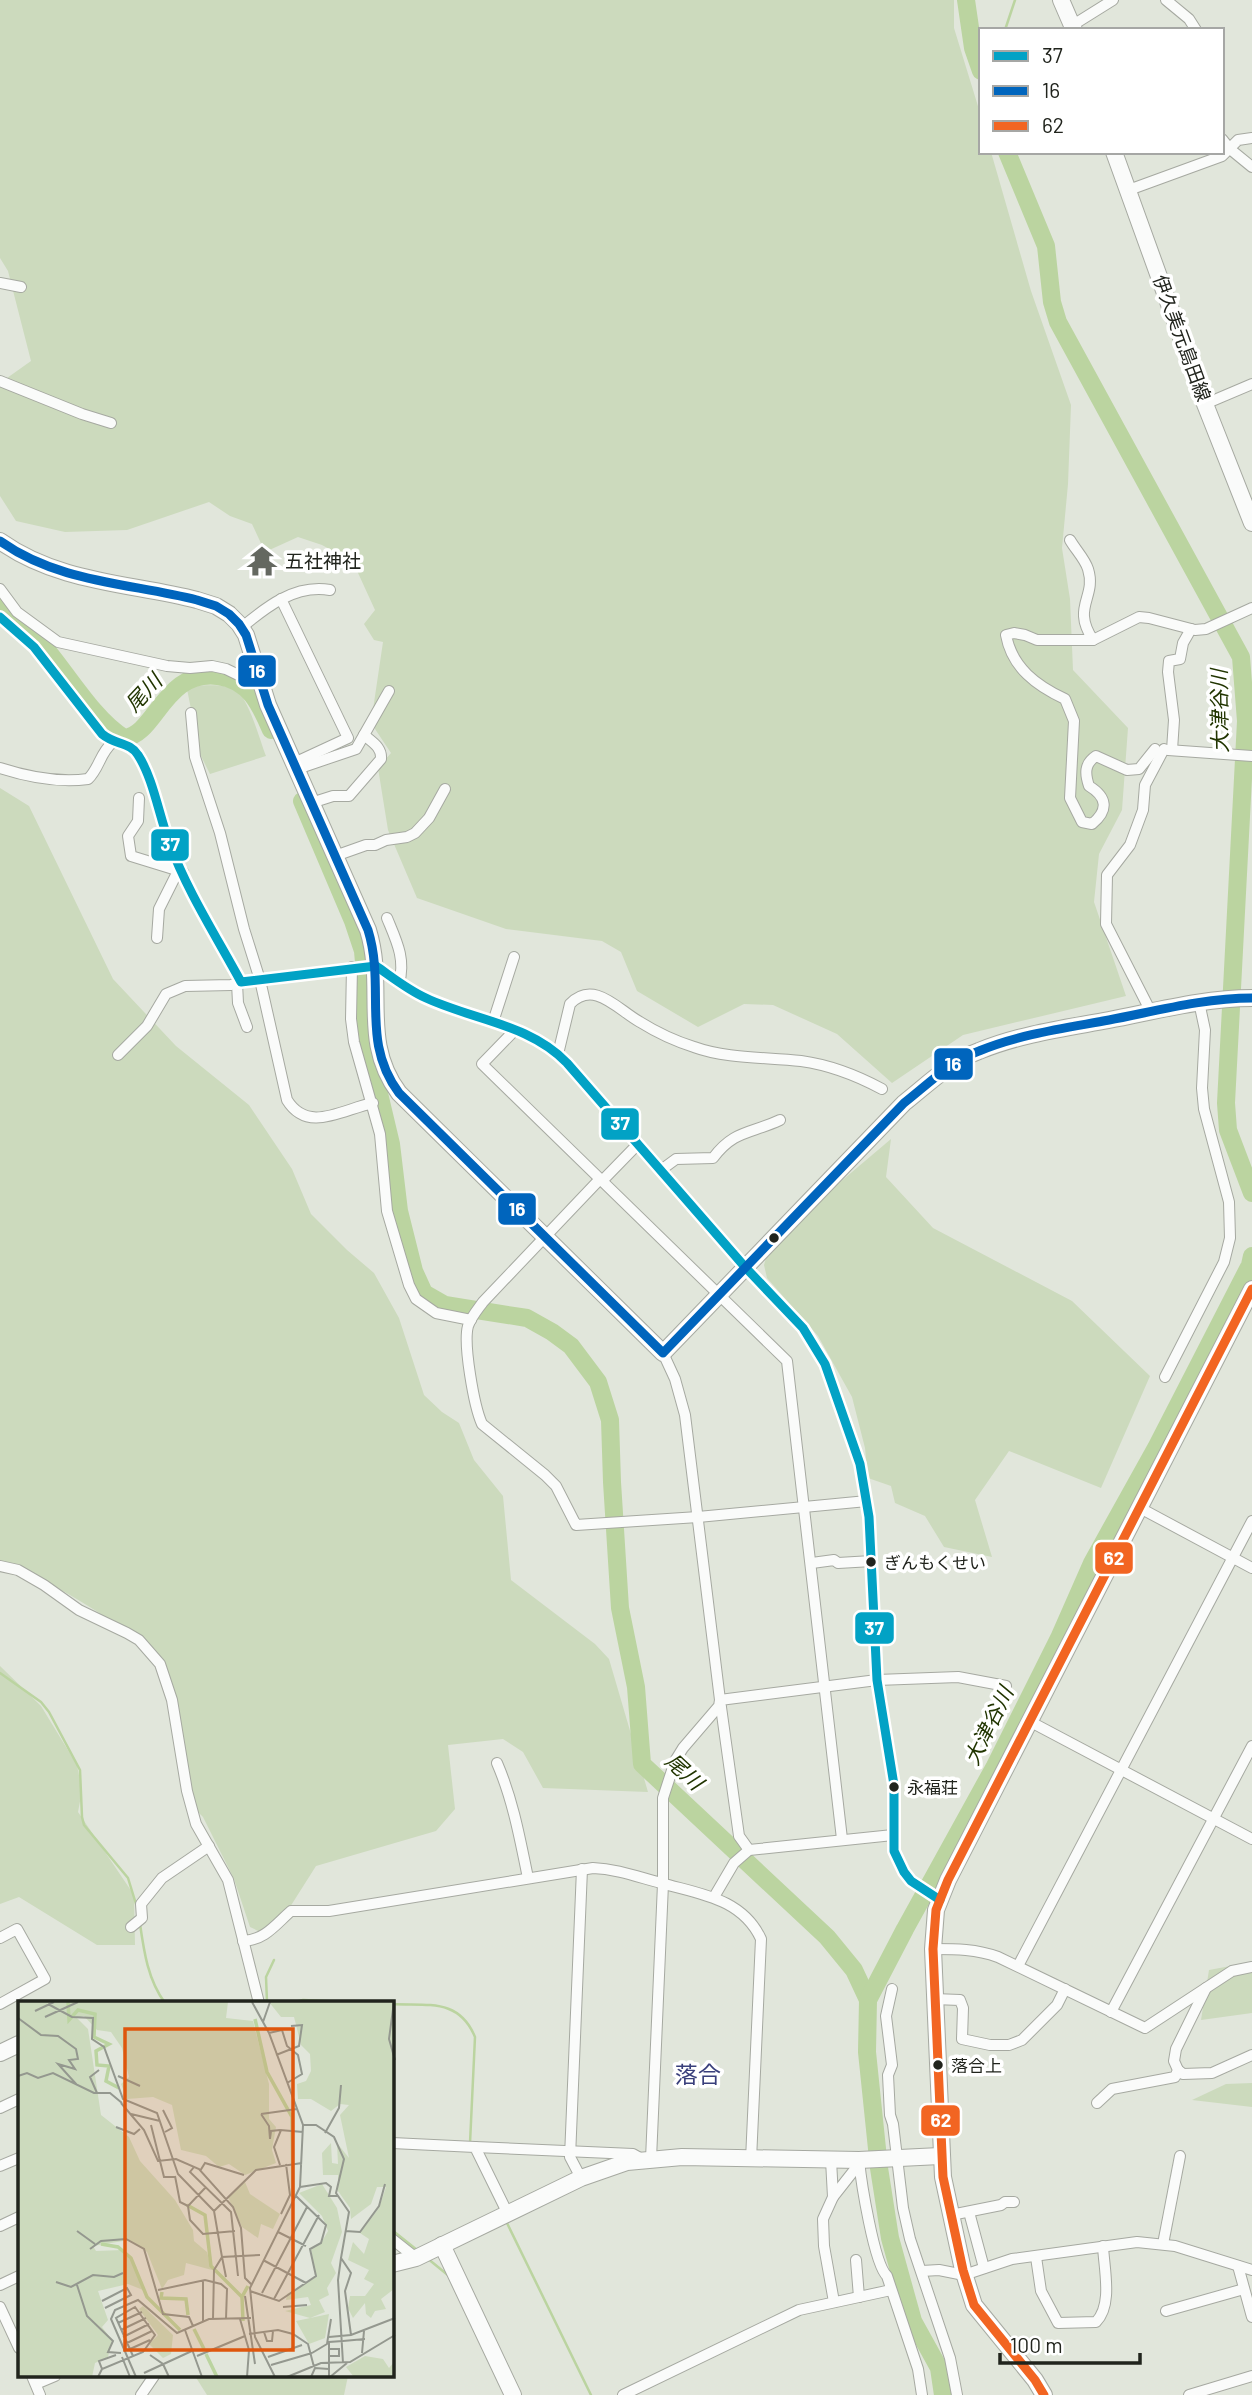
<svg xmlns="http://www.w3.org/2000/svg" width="1252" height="2395" viewBox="0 0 1252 2395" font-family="Barlow,'Noto Sans JP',sans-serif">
	<rect width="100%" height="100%" fill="#e1e6db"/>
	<g fill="#ccdabd">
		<polygon points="0,0 954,0 954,28 981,116 981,152 991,152 1031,291 1071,405 1068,484 1062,548 1070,599 1073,670 1128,728 1122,810 1099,854 1094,902 1126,996 963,1035 892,1083 837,1034 773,1005 744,1004 698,1027 637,991 621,952 602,941 506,929 417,898 388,830 378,768 391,753 371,723 383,642 374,640 364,624 375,610 353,562 322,545 298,537 265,552 252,524 230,516 209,502 127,530 65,532 16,521 0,496 0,383 31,361 8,271 0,258"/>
		<path d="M191 686C204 686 224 683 236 690 249 699 260 741 266 756L210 774 200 754 187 689Z"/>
		<path d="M0 788 29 806 113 979 176 1046 249 1105 292 1169 311 1214 347 1250 374 1273 399 1318 424 1395 442 1412 459 1423 474 1460 503 1496 511 1580 595 1644 609 1659 648 1792 543 1788 523 1752 503 1739 448 1745 455 1809 436 1831 316 1866 271 1937 250 1927 234 1879 203 1817 182 1796V1759L164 1660C114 1622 61 1582 0 1565Z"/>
		<polygon points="891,1139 886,1177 933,1228 1072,1301 1150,1376 1101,1488 1009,1451 975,1500 992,1557 944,1547 925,1516 895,1503 891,1486 868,1478 865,1448 852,1397 818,1336 767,1278 764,1265 768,1251 839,1183"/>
		<polygon points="0,1666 41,1706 77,1765 82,1791 78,1812 134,1895 135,1945 97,1945 19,1897 0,1904"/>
		<polygon points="1252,1962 1252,2013 1201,2020 1209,1970"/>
		<polygon points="1252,2083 1252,2107 1192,2100 1226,2084"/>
		<polygon points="195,2376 348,2376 344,2395 207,2395"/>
	</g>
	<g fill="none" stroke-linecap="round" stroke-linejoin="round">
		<g stroke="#bbd4a0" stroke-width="2.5">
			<polyline points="1005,30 1015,0"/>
			<polyline points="0,1673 41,1702 49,1712 80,1770 82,1817 84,1825 128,1878 136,1904"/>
			<path d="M140 1924C144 1952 148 1980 165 2003"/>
			<polyline points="271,2003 267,2002 266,1977 274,1960"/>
			<polyline points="290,2003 303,2000 372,2003"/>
			<path d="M392 2004C428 2006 459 1998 475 2037L470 2143"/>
			<polyline points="506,2221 591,2395"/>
			<polyline points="392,2230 417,2250"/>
			<polyline points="427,2258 449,2276"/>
		</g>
		<g stroke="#bbd4a0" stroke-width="18">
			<polyline points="966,0 973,48 981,71"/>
			<polyline points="1007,152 1046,246 1052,302 1058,322 1241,657 1246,721 1226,1103 1228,1130 1252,1193"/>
			<path d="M0 605C10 616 22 624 33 634 62 664 90 717 124 738 156 735 164 669 218 676 249 680 260 704 271 730"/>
			<polyline points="302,801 353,921 363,951 365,974 363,1026 391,1144 399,1211 414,1271 424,1293 445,1305 527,1318 552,1332 571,1346 598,1382 610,1420 612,1482 620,1608 636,1687 642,1764 827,1937 854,1970 868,2000"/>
			<polyline points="943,2395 939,2368 913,2321 890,2238 879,2168 867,2052 868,2000 905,1929 995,1766 1059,1638 1092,1563 1157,1446 1250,1265 1252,1256"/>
		</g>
		<g stroke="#a6a9a1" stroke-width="12">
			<g id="street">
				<polyline points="1166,0 1189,19 1196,30"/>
				<polyline points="1073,25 1113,0"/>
				<polyline points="1222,139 1230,149 1252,167"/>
				<polyline points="1126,191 1222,156 1238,140 1252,138"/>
				<polyline points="0,283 21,287"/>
				<polyline points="0,381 82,414 111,423"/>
				<polyline points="1205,404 1252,384"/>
				<path d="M1070 540C1075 549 1085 559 1088 569 1097 598 1071 606 1093 640"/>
				<polyline points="0,589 17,612 58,642 167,666 190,668 212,666 226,669 261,686"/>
				<polyline points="281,599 348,738 294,763"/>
				<path d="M0 617 34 647 102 734C115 745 130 742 138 755 153 778 159 815 169 842 187 891 216 936 241 982L376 966C392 977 408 990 426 998 473 1020 530 1024 567 1063L745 1267 803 1328 825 1364 860 1464 869 1517 877 1680 894 1785V1851L904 1872 911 1881 940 1900"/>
				<path d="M241 628C266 607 295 584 330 590"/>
				<path d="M191 713 195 757 220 833 244 929 260 980 287 1100C308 1134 343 1109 373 1103"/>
				<path d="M1155 749 1139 769 1127 770 1096 756C1084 764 1085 774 1089 786 1107 797 1109 810 1092 824L1082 822 1070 798 1074 721 1065 699C1037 686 1012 668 1006 635L1014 633 1025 635 1037 640H1093L1139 617 1149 618 1195 630 1206 629 1252 608"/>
				<polyline points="1168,750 1252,756"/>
				<polyline points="1172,750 1174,720 1168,672 1169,661 1180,659 1183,643 1191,629"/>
				<path d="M0 768C28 777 59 783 88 779 99 769 100 753 112 743"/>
				<polyline points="297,769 356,749 389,691"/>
				<polyline points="139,798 138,821 128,836 131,856 183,872"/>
				<path d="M311 803 333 796H349L381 759C382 747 372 742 364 735"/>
				<polyline points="335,856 366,845 375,845 386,840 407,837 415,833 429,818 445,789"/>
				<path d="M387 918C396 940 406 959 399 983"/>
				<polyline points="157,938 159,909 178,871"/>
				<polyline points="352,967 351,1019 354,1042 380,1134 387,1211 409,1285 416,1299 436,1313 471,1320"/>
				<polyline points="237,983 238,1003 247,1027"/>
				<polyline points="1151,1012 1106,924 1107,875 1130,845 1143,810 1145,785 1164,749"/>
				<polyline points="493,1022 514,957"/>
				<polyline points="515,1030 482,1064 787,1361 842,1839"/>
				<path d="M558 1054 570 1004C594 979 618 1010 640 1022 656 1032 675 1041 694 1047 727 1059 766 1057 801 1061 830 1065 856 1075 882 1089"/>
				<polyline points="118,1055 147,1026 166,994 185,986 231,985 241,982"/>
				<path d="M661 1170 676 1159 713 1158C734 1130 750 1134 780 1120"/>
				<path d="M600 1179 483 1302C478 1309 471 1317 468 1326 463 1344 474 1406 482 1424L545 1475 556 1486 576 1525 698 1517 867 1501"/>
				<polyline points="602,1181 638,1144"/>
				<polyline points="1165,1377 1224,1262 1230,1238 1229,1202 1204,1109 1202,1088 1205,1030 1199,1002"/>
				<polyline points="1140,1508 1252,1568"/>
				<polyline points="812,1563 834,1560 838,1563 872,1561"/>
				<polyline points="0,1566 18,1570 44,1585 79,1610 127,1633 139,1640 160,1664 172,1700 187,1791 196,1824 228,1880 259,2003"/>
				<polyline points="1029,1721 1252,1839"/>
				<path d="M497 1763C513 1800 520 1839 528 1878"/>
				<polyline points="749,1850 739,1836 720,1700 877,1680 958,1677 1006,1686"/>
				<polyline points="714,1897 734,1863 749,1850 893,1835"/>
				<polyline points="131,1927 142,1918 141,1904 162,1878 209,1846"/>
				<polyline points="0,1938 17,1929 45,1979 0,2004"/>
				<path d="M243 1941C265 1940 275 1925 291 1911H329L593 1868C617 1869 638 1877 661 1883 699 1894 742 1898 761 1939L751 2160"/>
				<path d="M933 1949C956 1949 976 1949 998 1957L1145 2028 1232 1971 1252 1967"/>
				<polyline points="1018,1966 1252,1521"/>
				<polyline points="892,1989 886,2016 892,2065 888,2075 890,2115 893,2124 903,2208 910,2239 950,2358 957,2395"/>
				<polyline points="934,1999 960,2000 963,2008 962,2039 990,2045 1009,2045 1022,2040 1057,2005 1065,1989"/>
				<polyline points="1111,2012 1252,1746"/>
				<polyline points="1178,2070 1183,2074 1212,2073 1252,2055"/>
				<polyline points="1097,2103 1112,2089 1175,2077 1178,2070 1174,2061 1176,2049 1206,1988"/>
				<polyline points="0,2108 19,2099"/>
				<polyline points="392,2143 475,2147 508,2214"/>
				<polyline points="475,2147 633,2154 642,2159"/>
				<polyline points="651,2159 663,1884 663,1798 675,1761 683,1748 719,1706 720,1700 685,1415 675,1379 663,1353"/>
				<polyline points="831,2160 833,2197 823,2219 824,2246 834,2302"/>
				<path d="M859 2160C861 2181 874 2264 887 2276L918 2369 922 2395"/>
				<polyline points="0,2166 19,2158"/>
				<polyline points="581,2178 570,2157 582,1869"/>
				<polyline points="833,2197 859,2164"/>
				<polyline points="969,2212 984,2268"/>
				<polyline points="951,2215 1001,2205 1005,2202 1014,2202"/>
				<polyline points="0,2226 19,2217"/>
				<polyline points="392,2239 416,2258"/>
				<polyline points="1163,2244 1180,2156"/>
				<path d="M1036 2257 1041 2291 1058 2323 1096 2322C1113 2305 1104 2269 1103 2246"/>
				<polyline points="856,2260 859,2297"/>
				<polyline points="1238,2266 1252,2317"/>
				<polyline points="922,2271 939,2270 964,2275 1012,2259 1137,2242 1175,2246 1252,2270"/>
				<polyline points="0,2285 19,2276"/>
				<polyline points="0,2307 19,2348"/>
				<polyline points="1166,2311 1244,2289"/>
				<polyline points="32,2376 40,2395"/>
				<polyline points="36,2384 55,2376"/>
				<polyline points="141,2395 154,2376"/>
				<polyline points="623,2395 799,2310 891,2290"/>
				<polyline points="1189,2395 1252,2376"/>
			</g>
		</g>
		<g stroke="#a6a9a1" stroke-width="18">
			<g id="secondary">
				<polyline points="1061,0 1074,30"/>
				<polyline points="1114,152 1205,404 1252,523"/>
				<path d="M0 541C59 583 130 583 197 600L216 606 229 614 239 624 246 635 268 705 368 930C386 988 360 1041 399 1093L663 1353 904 1103C927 1085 951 1061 979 1051 1020 1034 1066 1028 1109 1020 1156 1011 1204 998 1252 998"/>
				<polyline points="0,2053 19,2044"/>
				<polyline points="442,2245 513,2395"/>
				<polyline points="392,2264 416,2258 581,2178 627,2162 682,2157 859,2160 940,2156"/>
				<polyline points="1044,2395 1035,2380 974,2305 963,2270 943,2177 933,1949 936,1910 948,1880 1252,1289"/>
			</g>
		</g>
		<use href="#street" stroke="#fafbfa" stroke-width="10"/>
		<use href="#secondary" stroke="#fafbfa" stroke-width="16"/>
		<g stroke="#fff" stroke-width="14">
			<path id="bus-1" d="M0 617 34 647 102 734C115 745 130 742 138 755 153 778 159 815 169 842 187 891 216 936 241 982L376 966C392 977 408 990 426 998 473 1020 530 1024 567 1063L745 1267 803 1328 825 1364 860 1464 869 1517 877 1680 894 1785V1851L904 1872 911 1881 940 1900"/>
		</g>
		<g stroke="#fff" stroke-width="14">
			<path id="bus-2" d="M0 541C59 583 130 583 197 600L216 606 229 614 239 624 246 635 268 705 368 930C386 988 360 1041 399 1093L663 1353 904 1103C927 1085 951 1061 979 1051 1020 1034 1066 1028 1109 1020 1156 1011 1204 998 1252 998"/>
		</g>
		<g stroke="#fff" stroke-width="14">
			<polyline id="bus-3" points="1044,2395 1035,2380 974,2305 963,2270 943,2177 933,1949 936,1910 948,1880 1252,1289"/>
		</g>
		<use href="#bus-1" stroke="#02a2c5" stroke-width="9"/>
		<use href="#bus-2" stroke="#0065bd" stroke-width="9"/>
		<use href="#bus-3" stroke="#f26522" stroke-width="9"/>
	</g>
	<defs>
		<g id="temple-bare" transform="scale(2.415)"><path d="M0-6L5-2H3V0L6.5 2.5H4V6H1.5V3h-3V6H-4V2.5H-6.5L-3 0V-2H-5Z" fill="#646860" stroke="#fff" stroke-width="2.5" paint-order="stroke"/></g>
	</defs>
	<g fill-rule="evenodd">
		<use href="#temple-bare" x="262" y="561"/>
	</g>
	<g fill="#21241d" stroke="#fff" stroke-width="2.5">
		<circle cx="774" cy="1238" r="6"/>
		<circle cx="871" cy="1562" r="6"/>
		<circle cx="894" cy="1787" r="6"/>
		<circle cx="938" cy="2065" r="6"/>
	</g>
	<g text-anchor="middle" stroke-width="7" stroke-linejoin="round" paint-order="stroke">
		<g font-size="17" fill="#21241d" stroke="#fff" text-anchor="start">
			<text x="884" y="1569">ぎんもくせい</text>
			<text x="907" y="1794">永福荘</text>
			<text x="951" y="2072">落合上</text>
		</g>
		<g font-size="19" fill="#21241d" stroke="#fff">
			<text transform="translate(1182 338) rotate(70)" y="7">伊久美元島田線</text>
		</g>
		<g font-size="19" fill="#21241d" stroke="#fff" text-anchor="start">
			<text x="285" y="568">五社神社</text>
		</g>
		<g font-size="21" font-style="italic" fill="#213501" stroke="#fff">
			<text transform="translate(144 693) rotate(-47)" y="7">尾川</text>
			<text transform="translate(1220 711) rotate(-91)" y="7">大津谷川</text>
			<text transform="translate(989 1726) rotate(-64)" y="7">大津谷川</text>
			<text transform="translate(684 1772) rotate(43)" y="7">尾川</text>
		</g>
		<g font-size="23" fill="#393f7b" stroke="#fff">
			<text x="698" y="2083">落合</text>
		</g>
	</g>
	<g transform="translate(18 2001)">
		<rect width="376" height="376" fill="#e1e6db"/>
		<path d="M0 1H225H210L208 17 235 20 251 83V118L258 126 254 149 258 162 227 174 211 163 201 166 188 155 163 149 154 104 135 96 109 98 103 83 111 76 104 47 93 31 79 29 66 15 59 17 70 28 83 114 111 136 122 160 157 199 175 229 176 240 189 251 194 269 168 262 166 274 150 279 144 288 129 251 111 239 75 245 78 250 104 249 118 265 125 289 110 283 80 290 90 319 84 326 94 339 90 356 77 362 74 376H0ZM251 1H376V288L363 298 368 308 357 310 353 317 348 313 347 302 335 317 330 307 332 295H347L356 283 346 278 351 269 330 259 335 241 346 253 351 238 342 232 361 207 368 186H359L353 203 333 218 332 207 320 190V174H305L304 152 313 142 314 162 320 163 319 142 331 157 322 114 331 104 322 103 313 110 293 98H280L279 83 288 80 293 70 292 53 283 44 276 16H263ZM227 181 232 193 262 213 255 228 243 223 240 237 224 226 210 196ZM304 183 319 207 324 231 313 262 318 272 309 287 311 294 301 299 307 311 292 317 267 310 293 304 290 296 268 299 269 293 298 276 293 248 303 242 310 230 304 215 281 192ZM125 305 155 334 153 353 145 357 131 343 140 334 121 308ZM311 313 307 337 291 343 278 320ZM347 355 365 358 371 367 376 361V376H336L328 366Z" fill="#ccdabd"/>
		<path fill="none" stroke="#bbd4a0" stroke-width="3.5" d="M50 1 51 19 60 9 77 13 76 36 91 43 78 50 79 64 91 65 88 80 101 87M237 18 249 71 274 116 275 196M169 204 187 214 193 265 224 296M83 243 100 246 113 257 129 296 162 329M144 291 143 297 168 298 170 314M225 320 224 296 230 285M176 328 186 348M188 353 199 376"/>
		<path fill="none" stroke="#94988f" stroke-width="2" d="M234 1 251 32 285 124 282 186 232 287 237 336 257 376M376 1 371 38 377 59M30 3 54 16 75 17 74 38 86 46 105 98 139 112 160 173 196 210 238 169 284 162M17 10 36 1M27 16 60 1M0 17 23 34 40 35 58 48 60 58 51 59 57 68 40 63 59 84M245 21 252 1M251 32 264 29 269 45 280 54 284 73 269 82M258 54 281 45 284 24 273 25M0 75 9 72 20 77 35 72 76 92H92L104 102M100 75 122 85M79 92 72 76 81 69M103 102 126 129 140 160 158 158 181 168 215 206 223 227 227 277 233 283M145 109 154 127 147 131M113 113 142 120M243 113 251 125 252 138 253 130 262 129M243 113 279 108M133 124 146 176H157M285 124H298L316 136 326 158 318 192 331 211 323 257 333 272 327 290 333 334M98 126 116 133 122 128M262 129 285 131M307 132 321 107 323 84M262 164 256 146 263 129M176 166 172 171 213 211 220 275M182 170 187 162 226 174M157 175 162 201 170 205M188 186 170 205 172 219 185 233 217 230M282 186 308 182 313 186 311 195H320M263 213 272 194 268 163M59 230 77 243M327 230 342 231 361 205 367 183M260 231 288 245M72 248 83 240 108 238 126 248 145 313 171 316 175 325M323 257 320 279 325 362M245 259 288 282M208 276 204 256 242 254M38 281 53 286 75 274 96 276 105 272M59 284 69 315 95 340 90 351 103 352M140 289 187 279 203 283 209 288 208 318M232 290 261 300 298 275 292 248 303 242 308 224 278 195M244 292 289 206M227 295 237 363M256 298 301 214M84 300 109 287 113 294 87 307M265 306 289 304M195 318 196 269 204 256 196 210M222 318 231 349 229 376M185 320V279M100 322 124 311M103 329 128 317M167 329 184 376M246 331 249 340H254L255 330M231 333 260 329 275 333 290 343 296 366M105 336 131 323M311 336 333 334 377 317M325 340 347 338M109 342 134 330M112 348 132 339M312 348H321V355H312M294 352 309 343 313 318M344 352 346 330M132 354 145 363 151 376M179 355 227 335M104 356 112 376M250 356 284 344M253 364 294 352M84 368 81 360 98 354M126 372 176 349M311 375V341L325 340M80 376 84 368 125 351 137 334 117 306 98 317 115 355M118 376 93 318 97 309 120 299 159 332 191 318 233 317M269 376 303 362 332 361 377 334M293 376 297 367 311 368M312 376 329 362"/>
		<path fill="#de560d" fill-opacity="0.15" stroke="#de560d" stroke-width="3.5" d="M107 28H275V349H107Z"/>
		<rect width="376" height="376" fill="none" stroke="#21241d" stroke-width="3.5"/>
	</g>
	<g stroke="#fff" stroke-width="2.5">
		<rect x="237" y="654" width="40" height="34" rx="7" fill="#0065bd"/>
		<rect x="150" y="828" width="40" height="34" rx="7" fill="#02a2c5"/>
		<rect x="933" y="1047" width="41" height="34" rx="7" fill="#0065bd"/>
		<rect x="600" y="1107" width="40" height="34" rx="7" fill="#02a2c5"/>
		<rect x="497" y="1192" width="40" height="34" rx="7" fill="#0065bd"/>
		<rect x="1094" y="1541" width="40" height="34" rx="7" fill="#f26522"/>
		<rect x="854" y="1611" width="41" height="34" rx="7" fill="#02a2c5"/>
		<rect x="920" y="2104" width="41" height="33" rx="7" fill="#f26522"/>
	</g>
	<g font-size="19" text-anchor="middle" font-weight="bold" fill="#fff">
		<text x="257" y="678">16</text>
		<text x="170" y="851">37</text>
		<text x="953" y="1071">16</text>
		<text x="620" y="1130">37</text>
		<text x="517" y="1216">16</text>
		<text x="1114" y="1565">62</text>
		<text x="874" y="1635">37</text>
		<text x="941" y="2127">62</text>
	</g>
	<rect x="979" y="28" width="245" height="126" fill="#ffffff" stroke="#a6a7a5" stroke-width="2"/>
	<rect x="993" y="51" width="35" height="10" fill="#02a2c5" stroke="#a6a7a5" stroke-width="2"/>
	<text x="1042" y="63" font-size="21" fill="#21241d">37</text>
	<rect x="993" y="86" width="35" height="10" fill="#0065bd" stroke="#a6a7a5" stroke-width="2"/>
	<text x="1042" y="98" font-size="21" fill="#21241d">16</text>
	<rect x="993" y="121" width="35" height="10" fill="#f26522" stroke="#a6a7a5" stroke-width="2"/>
	<text x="1042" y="133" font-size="21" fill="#21241d">62</text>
	<path d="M1000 2353v10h140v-10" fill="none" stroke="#21241d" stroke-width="3.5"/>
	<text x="1010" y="2353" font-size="21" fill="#21241d" stroke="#ffffff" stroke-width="5" paint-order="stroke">100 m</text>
</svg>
